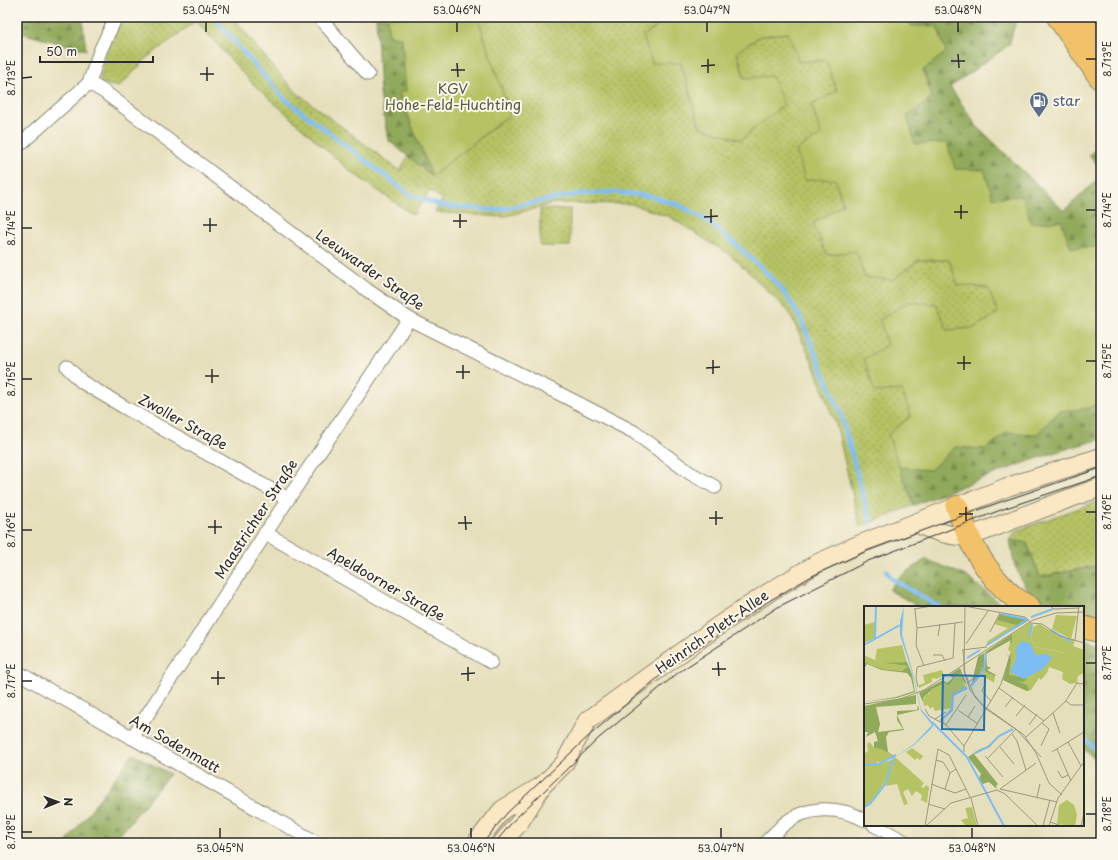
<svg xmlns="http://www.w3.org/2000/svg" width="1118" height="860" viewBox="0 0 1118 860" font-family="'Playpen Sans',sans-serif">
	<defs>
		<pattern id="grass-dots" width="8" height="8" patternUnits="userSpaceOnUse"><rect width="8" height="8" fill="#b6c365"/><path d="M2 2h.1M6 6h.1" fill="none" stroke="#949f53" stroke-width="1.8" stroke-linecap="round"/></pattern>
		<pattern id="forest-firs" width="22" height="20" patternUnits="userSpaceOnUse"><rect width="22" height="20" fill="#90a95a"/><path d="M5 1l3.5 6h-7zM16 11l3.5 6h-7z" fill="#768a4b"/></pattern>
	</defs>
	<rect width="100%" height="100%" fill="#fbf7ec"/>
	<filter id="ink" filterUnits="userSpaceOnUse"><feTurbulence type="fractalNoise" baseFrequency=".025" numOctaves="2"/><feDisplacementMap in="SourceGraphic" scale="8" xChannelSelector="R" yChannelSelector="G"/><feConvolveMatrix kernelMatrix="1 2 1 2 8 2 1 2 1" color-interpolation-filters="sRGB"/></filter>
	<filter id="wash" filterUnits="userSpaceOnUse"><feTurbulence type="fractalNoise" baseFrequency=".012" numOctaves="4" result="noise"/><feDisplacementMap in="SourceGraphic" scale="16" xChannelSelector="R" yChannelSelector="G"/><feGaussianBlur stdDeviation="0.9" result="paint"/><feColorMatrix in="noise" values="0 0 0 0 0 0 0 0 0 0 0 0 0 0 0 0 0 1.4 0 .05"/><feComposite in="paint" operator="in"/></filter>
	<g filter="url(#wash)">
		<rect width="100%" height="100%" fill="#e6dfbb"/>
		<g fill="url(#grass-dots)" stroke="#707748">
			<polygon points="120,17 233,17 272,66 297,93 400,171 408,156 432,176 510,114 477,17 664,17 681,63 700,127 741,140 758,125 737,52 760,36 788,33 826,60 837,91 812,105 843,204 813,224 856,251 893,280 918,260 949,260 958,285 988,287 998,313 974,328 947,330 902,390 911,416 888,434 914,505 860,527 837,428 812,361 789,312 733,257 670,217 631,204 556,203 502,217 435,212 443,199 430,191 413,215 350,171 251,82 196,21 148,57 119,87 100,83 104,61"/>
			<rect x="540" y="209" width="30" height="37"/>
			<polygon points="1101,500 1101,565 1040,577 1027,543 1010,540 1016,531"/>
		</g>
		<g fill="url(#forest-firs)" stroke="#5e6a42">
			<polygon points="17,17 84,17 83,24 86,50 17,32"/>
			<polygon points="376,17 387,17 389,35 402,38 406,91 399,94 432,176 388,140 380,94"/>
			<polygon points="908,17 1017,17 1009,45 950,87 977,126 1064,211 1101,176 1101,255 1098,247 1071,248 1061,221 1031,223 993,199 984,171 955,169 915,144 907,116 932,98"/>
			<polygon points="1101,144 1101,169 1089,155"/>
			<path d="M1101 401V439C1037 456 975 481 914 505L899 467 930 470 955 447 986 449 1007 432 1037 434 1059 411 1089 408Z"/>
			<polygon points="1010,540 1027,543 1040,577 1101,565 1101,617 1083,612 1083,607 1066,607 1035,599 1024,585 1014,564"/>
			<polygon points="926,559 966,576 1005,607 919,607 889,590 898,578"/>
			<polygon points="1083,639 1101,644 1100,763 1083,749"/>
			<polygon points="133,754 170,774 113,843 66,843"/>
		</g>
		<g fill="#b6c365" stroke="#707748">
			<polygon points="387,17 477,17 510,114 432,176 399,93 406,91 402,38 389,35"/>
			<polygon points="664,17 908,17 911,26 937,26 946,52 923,70 932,98 907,116 915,144 947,143 955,169 984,170 993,198 1022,196 1031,223 1061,221 1071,248 1098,247 1101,255 1101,401 1089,408 1059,411 1037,434 1007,432 986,449 955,447 930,470 899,467 888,434 911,416 902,390 875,392 864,359 887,345 880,320 908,302 936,304 947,330 974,328 998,313 988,288 958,285 949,260 918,260 893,280 865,277 856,251 827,255 813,224 843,204 835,179 805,180 796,150 821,135 812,105 837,91 826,60 799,62 788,33 760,36 737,52 744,78 772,76 784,105 758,125 741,140 700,127 681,63 652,63 643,36 665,20"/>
		</g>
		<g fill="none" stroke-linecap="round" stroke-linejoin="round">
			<g stroke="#7ebdf2" stroke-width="4.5">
				<polyline points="213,17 264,76 285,99 409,194 441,206 496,210 578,194 614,192 650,196 679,205 706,220 734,243 761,267 781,288 800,317 841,414 870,522"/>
				<polyline points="886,571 892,579 939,607"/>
				<polyline points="1083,737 1101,755"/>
			</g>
		</g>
	</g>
	<g filter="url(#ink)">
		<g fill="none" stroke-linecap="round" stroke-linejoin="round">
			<g stroke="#888573" stroke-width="15">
				<g id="street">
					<polyline points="319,17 368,74"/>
					<polyline points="89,83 103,91 367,290 409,319 562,395 634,432 690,473 715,487"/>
					<polyline points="17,147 89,83 100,51 116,17"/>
					<polyline points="67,367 82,382 124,407 288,499"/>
					<polyline points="265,533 491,662"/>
					<polyline points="17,672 317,843"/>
					<polyline points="132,738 288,499 409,319"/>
					<polyline points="874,825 907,843"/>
					<path d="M765 843C771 837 777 831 783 825 806 805 839 806 865 820"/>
				</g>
			</g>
			<g stroke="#888573" stroke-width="20">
				<g id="secondary">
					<path d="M915 523C929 529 945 535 959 536 973 538 1009 521 1023 516 1049 506 1075 496 1101 487"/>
					<polyline points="476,843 502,810 540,787"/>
					<polyline points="502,843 519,823 542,786 564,764 587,721 718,626 771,591 818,563 858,545 915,523 1007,487 1101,457"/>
				</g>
			</g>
			<g stroke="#888573" stroke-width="24">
				<g id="highway">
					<polyline points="1058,17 1101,79"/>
					<polyline points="1079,17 1101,49"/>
					<path d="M957 507C963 520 967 536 975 549 987 571 1006 595 1029 607"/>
					<polyline points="1083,627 1101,632"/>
				</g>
			</g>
			<use href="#street" stroke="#fff" stroke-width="13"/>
			<use href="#secondary" stroke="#fae7c3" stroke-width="18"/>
			<use href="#highway" stroke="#f2c26a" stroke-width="22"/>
			<g stroke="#2b2b2b" stroke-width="1">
				<polyline points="483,843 507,813 592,733 673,665 769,601 812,576 866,551 1003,501 1101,468"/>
				<polyline points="495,843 514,820 599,738 679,672 778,607 868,561 1006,508 1101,476"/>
			</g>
		</g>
	</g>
	<path fill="none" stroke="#2b2b2b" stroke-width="1.5" d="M206 22V32M457 22V32M707 22V32M958 22V32M958 54 959 68M708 59V73M1086 59H1096M951 61H965M457 63 458 77M701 66 715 65M207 67V81M451 70H465M200 74H214M22 78 32 77M961 205V219M711 209V223M1086 210H1096M954 212H968M460 214V228M704 217 718 216M210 218V232M453 221H467M203 225H217M22 228H32M964 356V370M713 360V374M1086 361H1096M957 363H971M463 365V379M706 368 720 367M212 369V383M456 372H470M205 376H219M22 379H32M966 507V521M716 511V525M1086 512H1096M959 514H973M465 516 466 530M709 518H723M215 520V534M458 523H472M208 527H222M22 530H32M718 662 719 676M1086 663H1096M468 667V681M712 669H726M218 671V685M461 674 475 673M211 678H225M22 681H32M1086 814H1096M220 828V838M471 828V838M721 828V838M972 828V838M22 832H32"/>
	<defs>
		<g id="fuel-pin" transform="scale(1)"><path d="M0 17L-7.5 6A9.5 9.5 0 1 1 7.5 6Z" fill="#5c6f8a" stroke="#fbf7ec"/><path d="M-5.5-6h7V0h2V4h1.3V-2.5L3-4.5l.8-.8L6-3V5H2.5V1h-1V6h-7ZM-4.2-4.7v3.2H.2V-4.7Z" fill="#fff"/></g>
	</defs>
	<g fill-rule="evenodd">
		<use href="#fuel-pin" x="1039" y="101"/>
	</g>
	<g text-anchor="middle" stroke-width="4" stroke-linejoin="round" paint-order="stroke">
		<g font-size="14" fill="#55593c" stroke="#fbf7ec">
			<text x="453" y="94">KGV<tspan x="453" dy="16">Hohe-Feld-Huchting</tspan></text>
		</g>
		<g font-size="14" fill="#4e5e75" stroke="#fbf7ec" text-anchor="start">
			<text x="1053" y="106">star</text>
		</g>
		<g font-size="14" fill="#2b2b2b" stroke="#fbf7ec">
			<text transform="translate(370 270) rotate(35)" y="5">Leeuwarder Straße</text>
			<text transform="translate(183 422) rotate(29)" y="5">Zwoller Straße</text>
			<text transform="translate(256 519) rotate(-57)" y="5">Maastrichter Straße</text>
			<text transform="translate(386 584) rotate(30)" y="5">Apeldoorner Straße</text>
			<text transform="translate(712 632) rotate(-35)" y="5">Heinrich-Plett-Allee</text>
			<text transform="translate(175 744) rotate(30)" y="5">Am Sodenmatt</text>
		</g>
	</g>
	<g transform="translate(864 606)">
		<rect width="220" height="220" fill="#e6dfbb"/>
		<path d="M133 14 153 18 121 41 124 35 144 22 130 18ZM11 16V32L0 37V19ZM165 17 169 18 167 33 171 41 201 47 204 32 211 34 209 40 220 44V67L214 70 213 76 220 86 213 77 206 78 198 73 199 66 185 61 183 67 177 74 175 72 167 84 163 85 143 76V60L147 46 144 44 148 28 122 48 121 65 131 70 130 77 118 69 116 70 114 68 121 55 120 47ZM38 39 43 57 29 58 44 60 38 65 19 63 0 56V49L17 57 11 54 13 43ZM94 75 104 82 94 85 89 91V103L79 114 82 119 76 116 87 102 71 99 66 103 64 99 60 100 59 94 81 90V83L91 82ZM6 136 10 142 17 143 30 150 14 157 13 154V158H0V137L1 147 4 145 3 138ZM48 142 59 150 56 154 53 152 51 154 42 146ZM31 151 60 177 57 181 60 182 62 179 65 181 63 197 57 194 58 189 52 185 48 190 44 183 39 186 44 198 40 199 33 178 22 180ZM29 153 22 175 7 196 0 200V160H12ZM108 201 113 220H102L97 214 104 212 101 202Z" fill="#b6c365"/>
		<path d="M136 8 161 13 164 15 131 34 152 19 133 14ZM148 28V37H146L147 34 122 48 123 60 127 62 123 64 132 69 131 70 122 66 121 65V48L123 45ZM120 47V63L116 61 119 64 116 65V70L107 81 114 51ZM143 49 146 50 147 54 145 69 163 72 160 76 153 75 163 79 165 84 163 85 139 74 145 51ZM0 56 19 63 38 65 44 60 21 57 43 56 48 68 51 86 33 92 0 96 32 91 50 85 47 72 43 67 18 64 3 58 0 63ZM96 62 103 79 93 68 86 79 68 84 60 91 59 96 55 87 79 74 83 77 89 72 85 69ZM52 89V98L12 101 16 118 14 126 39 123 33 114V105L53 104 54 99 55 104 33 109 40 124 25 126 22 131 24 146 30 150 17 143 10 142V136L14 135 11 126 2 131 4 126H0V100ZM136 129 126 141 110 148 134 178 132 180 133 183 125 176 118 178 115 172 117 168 104 151 116 143 123 141Z" fill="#90a95a"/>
		<path d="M203 194 210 199 213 209 211 220 193 218 195 199Z" fill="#b6c365"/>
		<path d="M192 9 213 10 207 33 188 23ZM175 18 204 35 202 47 171 41 167 33 169 21ZM78 64 80 69 73 73 68 72V76L55 82V79L61 77 59 69ZM97 67 101 80 94 81V75L91 83H81V87L84 85 85 87 81 92 66 97 60 94 62 88H65L68 83 81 77 85 79 91 70ZM68 98 84 99 87 102 71 105Z" fill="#b6c365"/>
		<path d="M40 0 38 29 49 67 57 103 69 117V120L66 124 50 139 30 152 50 138 68 119 57 105 48 66 36 29V15ZM158 35 166 37 172 49 183 48 188 52 179 63 160 73 146 66 152 53V41Z" fill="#7ebdf2"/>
		<path fill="none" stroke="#7ebdf2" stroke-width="2" d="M137 8 162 13M167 11 189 3M186 24 205 34V37M165 31 168 19M11 32 12 0M0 39 36 19M123 39 164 13M103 52 116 44M107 80 120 64 122 47M76 115 88 104 89 89 103 82M68 116 103 151 140 220M111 147 124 141 135 130 149 123M0 159H13L32 149M0 201 6 198 22 177 30 151"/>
		<path fill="none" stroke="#9b9781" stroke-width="1" d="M100 0 161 11 166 16M101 0 100 65 106 84 118 98M186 0 190 3 215 2M51 5 53 22M52 5 50 3 68 0M166 17 178 18 196 30 220 37M126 26 136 7M74 30 76 18M211 34 215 0M102 38 124 5M98 44 123 41M99 44 101 67 111 91 122 103 153 124 177 151M69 49H78L81 55M60 60 52 39 53 22 99 16M122 76 118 85 127 95M103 77 109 73 116 48M54 81 52 72 53 61 89 52 91 17M135 82 180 115M202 95 207 99H220M0 98 36 93 60 84 169 14 192 7 220 6M117 98 160 129 172 147 185 177 198 189M141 101 149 91M61 103 65 110 82 119 100 140M94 104 114 118M189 107 196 127M152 110 161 99M104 111 111 100M71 113 82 106M82 119 102 89M165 119 173 108M148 128 153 135 162 164M162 131 201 96 213 77 220 78M204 136 217 160M177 140 185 123 178 117M136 141 150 158M193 143 207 175M100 146V140L137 78 147 47M188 146 220 126M121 150 139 171M123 153 152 123M72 154 79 156 86 167M194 165 198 172 204 169M67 178 91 187 102 183M81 183 86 167 92 163M136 183 193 196M136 183 172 157M173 191 176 178M107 192 114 220M64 198 81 203M186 216 198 220M61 220 74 143 85 149 106 191M62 220 87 197 133 184 141 188 174 220M179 220 186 194M185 220 194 192 220 156M217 220 220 207"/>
		<path fill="#1f6fb2" fill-opacity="0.15" stroke="#1f6fb2" stroke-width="2" d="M79 69 121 70 120 124 78 123Z"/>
		<rect width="220" height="220" fill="none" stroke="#2b2b2b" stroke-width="2"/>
	</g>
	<rect width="1118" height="860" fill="none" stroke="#fbf7ec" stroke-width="44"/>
	<g transform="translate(58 802) rotate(89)" stroke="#fbf7ec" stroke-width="3" paint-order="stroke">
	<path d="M0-3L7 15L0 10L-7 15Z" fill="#2b2b2b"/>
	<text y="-6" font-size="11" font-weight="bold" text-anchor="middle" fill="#2b2b2b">N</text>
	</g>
	<path d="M40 56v6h113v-6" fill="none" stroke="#2b2b2b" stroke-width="2"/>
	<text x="46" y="56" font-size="12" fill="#2b2b2b" stroke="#fbf7ec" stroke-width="3" paint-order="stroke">50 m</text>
	<rect x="22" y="22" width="1074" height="816" fill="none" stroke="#2b2b2b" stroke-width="1.5"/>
	<g font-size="10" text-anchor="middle" fill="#2b2b2b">
		<text x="206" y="14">53.045°N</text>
		<text x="457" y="14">53.046°N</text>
		<text x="707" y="14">53.047°N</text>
		<text x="958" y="14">53.048°N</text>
		<text transform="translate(1107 59) rotate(-90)" y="4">8.713°E</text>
		<text transform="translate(11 78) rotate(-90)" y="4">8.713°E</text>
		<text transform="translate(1107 210) rotate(-90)" y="4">8.714°E</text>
		<text transform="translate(11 228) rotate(-90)" y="4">8.714°E</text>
		<text transform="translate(1107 361) rotate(-90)" y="4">8.715°E</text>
		<text transform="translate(11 379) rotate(-90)" y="4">8.715°E</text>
		<text transform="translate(1107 512) rotate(-90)" y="4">8.716°E</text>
		<text transform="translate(11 530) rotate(-90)" y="4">8.716°E</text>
		<text transform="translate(1107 663) rotate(-90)" y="4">8.717°E</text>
		<text transform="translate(11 681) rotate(-90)" y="4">8.717°E</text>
		<text transform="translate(1107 814) rotate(-90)" y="4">8.718°E</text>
		<text transform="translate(11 832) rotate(-90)" y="4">8.718°E</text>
		<text x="220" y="852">53.045°N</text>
		<text x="471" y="852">53.046°N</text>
		<text x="721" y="852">53.047°N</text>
		<text x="972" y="852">53.048°N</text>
	</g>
</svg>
